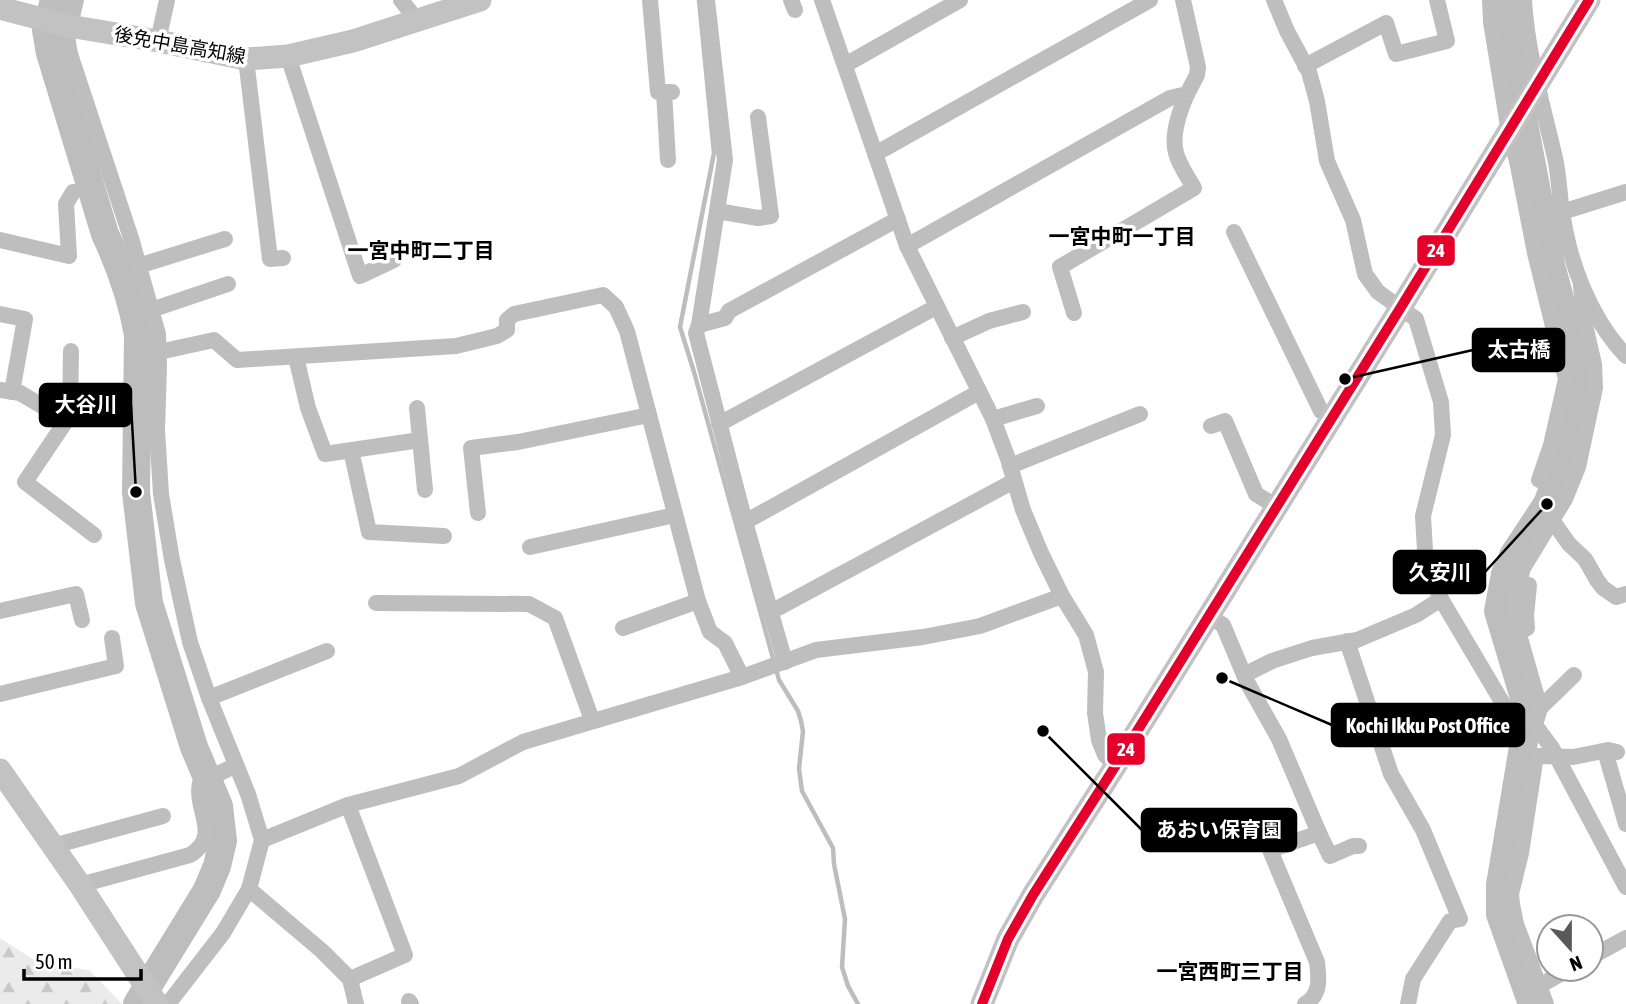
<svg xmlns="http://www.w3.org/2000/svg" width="1626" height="1004" viewBox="0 0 1626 1004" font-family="'Asap Condensed','Noto Sans JP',sans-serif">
	<defs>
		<pattern id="forest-firs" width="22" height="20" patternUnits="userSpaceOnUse" patternTransform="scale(1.75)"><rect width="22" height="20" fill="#ebebeb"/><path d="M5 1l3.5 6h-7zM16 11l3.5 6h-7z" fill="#c8c8c8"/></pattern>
	</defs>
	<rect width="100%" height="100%" fill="#fff"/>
	<polygon fill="url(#forest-firs)" points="0,938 39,963 89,970 122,1004 0,1004"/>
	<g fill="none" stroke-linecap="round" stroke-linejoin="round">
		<polyline stroke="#bdbdbd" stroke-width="4.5" points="699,0 714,153 680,327 694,372 779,680 798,711 801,721 803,731 799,769 802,791 833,848 834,864 845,919 842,967 848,986 858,1004"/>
		<g stroke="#bdbdbd" stroke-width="28">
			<path d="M54 0 46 30 50 53 105 234C120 266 132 300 138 335L136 492 149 603 194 747 219 806 223 841 217 866 207 890 137 1004"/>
			<polyline points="1506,0 1513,66 1551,265 1576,358 1581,383 1575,416 1558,475 1547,504 1514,554 1505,574 1498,611 1525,701 1524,741 1500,885 1500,914 1532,1004"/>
		</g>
		<g stroke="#bebebe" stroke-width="16">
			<polyline points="76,0 67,37 70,54 131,238 158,334 159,366 157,430 161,494 172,560 190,642 209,698 248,794 262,840 249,889 223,933 168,1004"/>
			<polyline points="401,0 416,19"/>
			<polyline points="650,0 658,92 672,92"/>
			<polyline points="791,0 795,10"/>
			<polyline points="822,0 907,246 993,419 1008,459 1023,510 1041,553 1062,596 1086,635 1096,672 1095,713 1099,740 1105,755 1116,765"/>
			<polyline points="1274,0 1287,31 1309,72 1317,101 1327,161 1353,220 1365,274 1378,292 1416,319 1441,402 1443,435 1423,516 1425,550 1432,578 1441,599 1508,712 1535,725 1552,748 1626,887"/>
			<polyline points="1490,0 1491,22 1509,132 1517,161 1535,253 1566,379 1551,445 1539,480"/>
			<path d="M1524 0C1527 53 1543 106 1555 158 1559 175 1559 193 1562 211 1569 262 1590 318 1626 356"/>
			<polyline points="1491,22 1525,21"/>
			<polyline points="158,41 167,0"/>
			<polyline points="288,56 360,276 394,260"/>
			<polyline points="246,59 270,259 283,258"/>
			<polyline points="845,65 960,0"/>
			<polyline points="1305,66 1386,23 1396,54 1447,41 1437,0"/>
			<polyline points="664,92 668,160"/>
			<polyline points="875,154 1150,0"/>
			<polyline points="717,211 758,218 771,216 758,117"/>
			<polyline points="1562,212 1626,192"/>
			<polyline points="1234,232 1321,411 1333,417"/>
			<polyline points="0,240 69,256 66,204 73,192"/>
			<polyline points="907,246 1170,98 1187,94 1197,75 1198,67 1183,0"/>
			<polyline points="138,266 225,239"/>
			<polyline points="151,310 228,284"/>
			<path d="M1074 313 1060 267 1194 188C1188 177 1179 165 1176 153 1171 135 1180 110 1187 94"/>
			<polyline points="0,314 25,319 12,392"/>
			<polyline points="699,325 725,160 707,0"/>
			<polyline points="952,338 989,321 1023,312"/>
			<polyline points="71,351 70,415 25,482 94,535"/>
			<polyline points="159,352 214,340 237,360 456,346 497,336 507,330 507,320 514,314 603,295 616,307 627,331 698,601 710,632 725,643 742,677 816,650 923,637 980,626 1062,596"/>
			<polyline points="296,357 308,408 325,454 420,440"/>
			<polyline points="0,390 20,393 66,420"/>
			<polyline points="417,408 425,490"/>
			<polyline points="993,419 1037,406"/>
			<polyline points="719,424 936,307"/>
			<polyline points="1211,426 1225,421 1256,494 1277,507"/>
			<polyline points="351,450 369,532 444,536"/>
			<polyline points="1010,466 1140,414"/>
			<polyline points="478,513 471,448 518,442 649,415"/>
			<polyline points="1552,520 1569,544 1585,559 1597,580 1603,588 1616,597 1626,594"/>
			<polyline points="745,522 979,392"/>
			<polyline points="530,547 675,515"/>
			<polyline points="376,603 529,604 555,618 592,720"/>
			<polyline points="0,611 76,594 82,620"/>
			<polyline points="770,611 780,607 1014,481"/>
			<path d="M1209 616 1223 625 1247 682 1279 739 1319 833 1270 850 1317 962C1319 978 1321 995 1305 1004"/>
			<polyline points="623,628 698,601"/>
			<polyline points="1521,631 1527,628 1526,616 1529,585"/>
			<polyline points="1347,641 1391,774 1423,830 1460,919 1450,921 1413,979 1408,1004"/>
			<polyline points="785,662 745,522 696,333 699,325 725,318 729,311 898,219"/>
			<polyline points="1244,675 1272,661 1312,648 1357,640 1416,615 1441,599"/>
			<polyline points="0,694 116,666 112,638"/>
			<polyline points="209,698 327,651"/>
			<polyline points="1540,708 1574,675"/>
			<polyline points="1535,725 1540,708 1520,638 1515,614 1515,597 1523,568 1565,499 1578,467 1595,388 1594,364 1585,325 1581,286"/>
			<polyline points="1605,751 1626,824"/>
			<polyline points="348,805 405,955 350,979"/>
			<polyline points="1319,833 1330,856 1353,846 1359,846"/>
			<polyline points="262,840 348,805 459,776 523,742 742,677"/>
			<polyline points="53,846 163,816"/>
			<path d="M80 885 190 855C222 835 194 811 200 783L236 765"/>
			<polyline points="249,889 322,951 350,979 356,1004"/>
			<polyline points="1591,957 1626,938"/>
			<polyline points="1539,986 1569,969"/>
			<polyline points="409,1001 411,1004"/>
			<polyline points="1546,1004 1516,924 1512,904 1511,894 1521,853 1535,762 1539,756 1573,757 1608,750 1617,752"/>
		</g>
		<g stroke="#c2c2c2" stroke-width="23">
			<polyline points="0,8 69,26 158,41 246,59 288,56 353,41 480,0"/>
			<polyline points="0,770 80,885 157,1004"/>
			<polyline points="982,1004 1008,939 1033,895 1116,765 1401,307 1589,0"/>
		</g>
		<g stroke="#fff" stroke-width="16">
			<polyline id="bus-1" points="982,1004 1008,939 1033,895 1116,765 1401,307 1589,0"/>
		</g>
		<use href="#bus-1" stroke="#e4002b" stroke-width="10"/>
	</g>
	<g text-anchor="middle" stroke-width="7" stroke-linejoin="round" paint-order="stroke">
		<g font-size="19" fill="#000" stroke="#fff">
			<text transform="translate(180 45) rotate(10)" y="7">後免中島高知線</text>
		</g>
		<g font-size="21" font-weight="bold" fill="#000" stroke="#fff">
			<text x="1122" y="244">一宮中町一丁目</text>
			<text x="421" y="258">一宮中町二丁目</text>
			<text x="1230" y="979">一宮西町三丁目</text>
		</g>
	</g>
	<path fill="none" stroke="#000" stroke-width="2.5" d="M1345 379L1473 350M136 492L131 405M1547 504L1485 572M1222 678L1332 725M1043 731L1142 830"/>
	<g fill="#000" stroke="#fff" stroke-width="2.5">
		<circle cx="1345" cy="379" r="7"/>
		<circle cx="136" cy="492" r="7"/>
		<circle cx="1547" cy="504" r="7"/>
		<circle cx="1222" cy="678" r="7"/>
		<circle cx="1043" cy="731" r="7"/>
	</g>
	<g fill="#000" stroke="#000" stroke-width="2.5">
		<rect x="1473" y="329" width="91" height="42" rx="7"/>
		<rect x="40" y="384" width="91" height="42" rx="7"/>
		<rect x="1394" y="551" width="91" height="42" rx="7"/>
		<rect x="1332" y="704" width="192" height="42" rx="7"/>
		<rect x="1142" y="809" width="154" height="42" rx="7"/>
	</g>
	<g font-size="21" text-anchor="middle" font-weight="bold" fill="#fff">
		<text x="1519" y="357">太古橋</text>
		<text x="86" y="412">大谷川</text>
		<text x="1440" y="580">久安川</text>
		<text x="1428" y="733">Kochi Ikku Post Office</text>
		<text x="1219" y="837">あおい保育園</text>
	</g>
	<g stroke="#fff" stroke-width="2.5">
		<rect x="1416" y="234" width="40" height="33" rx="7" fill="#e4002b"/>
		<rect x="1106" y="732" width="40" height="34" rx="7" fill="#e4002b"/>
	</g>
	<g font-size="19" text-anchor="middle" font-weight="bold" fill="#fff">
		<text x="1436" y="257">24</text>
		<text x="1126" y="756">24</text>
	</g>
	<g transform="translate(1570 948) rotate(159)"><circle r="33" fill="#ffffff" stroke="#999999" stroke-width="2"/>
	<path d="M0-5L12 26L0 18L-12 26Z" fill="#595959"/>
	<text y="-10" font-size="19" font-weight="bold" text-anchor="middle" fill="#000000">N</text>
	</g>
	<path d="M24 969v10h117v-10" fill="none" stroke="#000000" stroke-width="3.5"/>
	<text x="35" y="969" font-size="21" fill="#000000" stroke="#ffffff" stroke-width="5" paint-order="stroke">50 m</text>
</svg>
